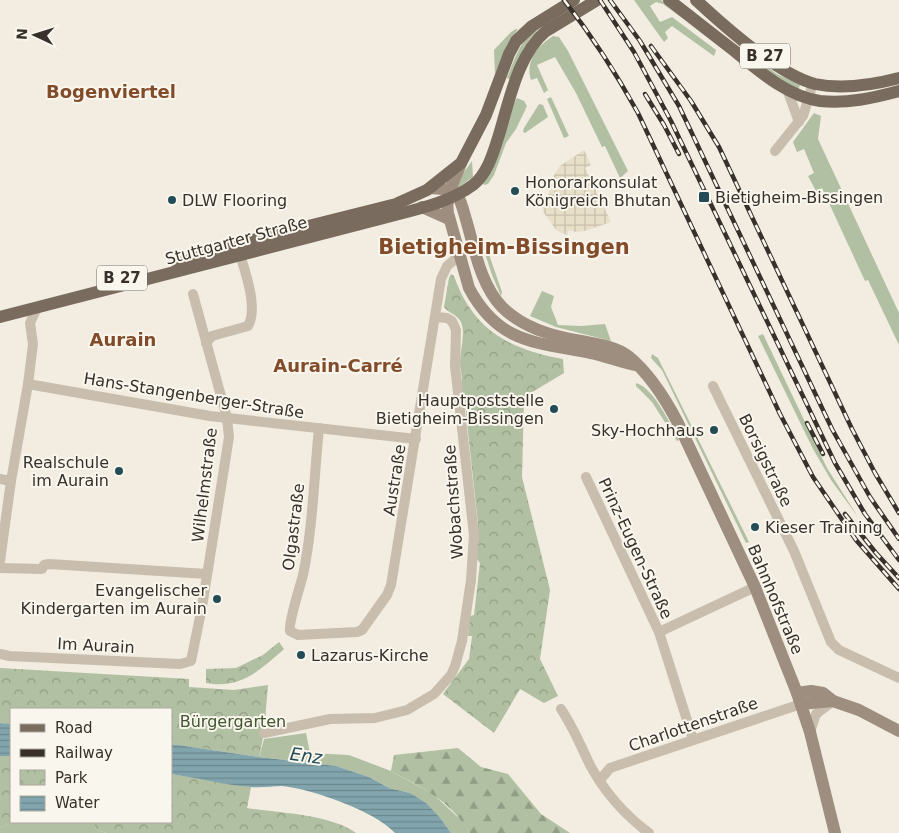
<svg xmlns="http://www.w3.org/2000/svg" width="899" height="833" viewBox="0 0 899 833" font-family="'DejaVu Sans',sans-serif">
	<defs>
		<pattern id="forest-firs" width="22" height="20" patternUnits="userSpaceOnUse" patternTransform="scale(1.25)"><rect width="22" height="20" fill="#b1c0a2"/><path d="M5 1l3.5 6h-7zM16 11l3.5 6h-7z" fill="#919d84"/></pattern>
		<pattern id="park-crowns" width="20" height="18" patternUnits="userSpaceOnUse" patternTransform="scale(1.25)"><rect width="20" height="18" fill="#b1c0a2"/><path d="M2 6a3 3 0 1 1 6 0M12 15a3 3 0 1 1 6 0" fill="none" stroke="#919d84"/></pattern>
		<pattern id="plaza-grid" width="8" height="8" patternUnits="userSpaceOnUse" patternTransform="scale(1.25)"><rect width="8" height="8" fill="#e8dfc9"/><path d="M0 4h8M4 0v8" fill="none" stroke="#c8c0ad"/></pattern>
		<pattern id="water-rules" width="6" height="5" patternUnits="userSpaceOnUse" patternTransform="scale(1.25)"><rect width="6" height="5" fill="#82a5ad"/><path d="M0 2.5h6" fill="none" stroke="#6b878d"/></pattern>
	</defs>
	<rect width="100%" height="100%" fill="#f2ece1"/>
	<g fill="#b1c0a2">
		<polygon points="634,0 661,0 717,44 671,10 663,4 656,2 650,6 660,22 672,17 716,50 714,56 672,26 665,32 668,38 664,42"/>
		<path d="M535 28H540C522 46 519 57 511 80L507 78C515 58 519 44 535 28Z"/>
		<polygon points="516,29 518,29 507,45 495,74 494,50 511,32"/>
		<path d="M553 36 559 37 568 51 628 171 620 178 605 146 602 147 576 93 555 57 537 65 548 90 544 93 537 78 531 80C525 60 538 46 553 36Z"/>
		<polygon points="753,59 757,59 777,74 800,85 798,90 778,79"/>
		<polygon points="551,97 569,136 564,138 547,99"/>
		<polygon points="517,98 524,101 527,106 516,129 506,143 494,175 488,184 484,185 483,183 515,101"/>
		<polygon points="539,104 543,105 548,117 525,133 523,132 524,128"/>
		<polygon points="814,113 821,116 818,139 899,313 899,345 868,280 865,281 822,188 816,191 808,176 814,173 804,149 797,152 793,142"/>
		<polygon points="472,161 473,177 456,189 461,176"/>
		<polygon points="484,240 502,292 501,296 492,275 481,241"/>
		<polygon points="542,291 554,296 551,307 558,325 581,326 605,324 611,341 556,327 530,316"/>
		<polygon points="763,334 827,468 858,517 831,480 813,449 758,336"/>
		<polygon points="652,354 658,358 660,362 749,542 746,543 662,370 651,358"/>
		<path d="M636 383C653 387 671 425 679 440L677 441 652 402 636 386Z"/>
		<polygon points="306,733 310,753 349,755 391,771 433,794 463,822 469,833 451,833 441,819 410,793 389,788 369,777 336,766 259,757 264,739"/>
		<polygon points="14,822 92,822 97,830 106,833 0,833 0,828"/>
	</g>
	<path fill="url(#forest-firs)" d="M458 748 481 767 508 774 541 814 570 833H469C452 801 421 787 391 771L394 755Z"/>
	<g fill="url(#park-crowns)">
		<path d="M451 274 454 276C473 330 509 349 563 359L564 373 524 397 522 477 550 590 540 659 558 696 544 703 520 689 494 733 443 694 469 659 472 636H468L470 616 474 615 480 563 477 559 476 524H478L464 395H461L460 382 462 381C462 375 460 368 460 362 460 349 466 334 461 322 457 314 448 313 444 307L449 278Z"/>
		<path d="M279 642 284 649 282 651C257 672 241 689 206 683V669L236 668 263 655Z"/>
		<polygon points="0,668 189,679 189,687 234,690 268,685 264,733 259,757 171,744 171,709 11,709 11,724 0,723"/>
		<polygon points="0,756 11,756 11,822 14,822 0,828"/>
		<path d="M171 774 251 787 247 808C279 813 330 814 356 833H106L97 830 92 822H171Z"/>
	</g>
	<polygon fill="url(#plaza-grid)" points="584,150 591,165 585,168 611,222 585,231 576,232 569,230 567,235 557,231 544,213 540,198 548,196 553,177 560,166"/>
	<g fill="url(#water-rules)">
		<polygon points="0,723 11,724 11,756 0,756"/>
		<path d="M171 744 259 757 336 766 369 777 389 788 410 793 426 803 441 819 451 833H395C375 811 312 789 282 786 272 786 262 788 251 787 225 785 198 778 171 774Z"/>
	</g>
	<g fill="none" stroke-linecap="round" stroke-linejoin="round">
		<g stroke="#c9bead" stroke-width="10">
			<polyline points="787,89 799,122"/>
			<polyline points="775,151 803,116 813,83"/>
			<path d="M206 343 212 336 248 326C259 307 244 269 238 248"/>
			<polyline points="28,384 210,416 416,439"/>
			<polyline points="713,386 794,551 831,642 839,650 899,678"/>
			<path d="M319 428C314 477 313 527 303 575 300 587 288 623 290 631L298 635 357 632 362 630 387 595 391 585 441 279 447 266 459 256"/>
			<polyline points="586,477 659,632 693,739"/>
			<polyline points="0,479 11,481"/>
			<polyline points="0,561 11,481 28,384 33,344 30,323 37,308"/>
			<polyline points="0,568 42,569 44,565 49,564 207,574"/>
			<polyline points="659,632 755,587"/>
			<polyline points="0,654 9,656 180,664 191,661 202,607 229,437 227,418 193,294"/>
			<path d="M561 709C573 727 581 746 590 765 604 791 625 815 649 833"/>
			<polyline points="810,732 816,714 833,701"/>
			<polyline points="264,733 330,719 375,718 407,710 434,694 451,675 455,666 462,641 471,580 474,535 455,366 456,330 452,321 447,318 436,317"/>
			<polyline points="600,780 610,768 801,704"/>
		</g>
		<g stroke="#9d8e7f" stroke-width="12">
			<path d="M461 163C455 180 445 194 448 213L469 288C499 344 536 342 591 353 606 356 620 362 636 365"/>
			<path d="M430 188 443 189 457 194C462 203 464 213 467 223 475 251 481 285 502 307 523 328 552 336 581 341 596 344 615 346 628 356 649 373 666 400 678 423L755 587 797 693 810 732 835 833"/>
			<polyline points="422,207 449,219"/>
			<polyline points="797,693 811,691 823,693 833,701 859,710 899,731"/>
			<polyline points="801,704 833,701"/>
		</g>
		<g stroke="#796b5e" stroke-width="12">
			<path d="M669 0C690 16 711 33 732 49 758 70 786 96 820 101 847 104 873 98 899 91"/>
			<path d="M696 0C724 26 779 75 815 84 843 90 872 85 899 78"/>
			<polyline points="177,264 237,244 396,204 427,190 461,163 486,115 509,54 516,41 532,26 574,0"/>
			<path d="M0 317 376 220C408 211 446 205 473 185 487 174 493 154 498 138 509 103 517 55 546 31L597 0"/>
		</g>
		<g stroke="#38312b" stroke-width="4.5">
			<g id="rail">
				<path d="M564 0C592 36 616 73 638 113L780 414 813 477 856 540 899 589"/>
				<polyline points="600,0 634,52 671,121 835,463 865,514 899,560"/>
				<polyline points="610,0 640,41 679,106 832,429 870,497 899,539"/>
				<polyline points="651,46 691,101 719,147 852,429 875,473 899,513"/>
				<polyline points="645,94 664,125 679,154"/>
				<polyline points="807,423 823,454"/>
				<polyline points="845,514 876,553 899,578"/>
			</g>
		</g>
		<use href="#rail" stroke="#f9f6ed" stroke-width="2.5" stroke-dasharray="8" stroke-linecap="butt"/>
	</g>
	<g fill="#234c57" stroke="#f9f6ed" stroke-width="2">
		<circle cx="515" cy="191" r="5"/>
		<rect x="698" y="191" width="12" height="12" rx="2.5"/>
		<circle cx="172" cy="200" r="5"/>
		<circle cx="554" cy="409" r="5"/>
		<circle cx="714" cy="430" r="5"/>
		<circle cx="119" cy="471" r="5"/>
		<circle cx="755" cy="527" r="5"/>
		<circle cx="217" cy="599" r="5"/>
		<circle cx="301" cy="655" r="5"/>
	</g>
	<g text-anchor="middle" stroke-width="4" stroke-linejoin="round" paint-order="stroke">
		<g fill="#f9f6ed" stroke="#726c65" stroke-width="1">
			<rect x="740" y="43.5" width="50" height="25" rx="4"/>
			<rect x="97" y="265.5" width="50" height="25" rx="4"/>
		</g>
		<g font-size="15" font-weight="bold" fill="#38312b">
			<text x="765" y="61">B 27</text>
			<text x="122" y="283">B 27</text>
		</g>
		<g font-size="16" fill="#38312b" stroke="#f9f6ed" text-anchor="start">
			<text x="525" y="188">Honorarkonsulat<tspan x="525" dy="18">Königreich Bhutan</tspan></text>
			<text x="715" y="203">Bietigheim-Bissingen</text>
			<text x="182" y="206">DLW Flooring</text>
			<text x="544" y="406" text-anchor="end">Hauptpoststelle<tspan x="544" dy="18">Bietigheim-Bissingen</tspan></text>
			<text x="704" y="436" text-anchor="end">Sky-Hochhaus</text>
			<text x="109" y="468" text-anchor="end">Realschule<tspan x="109" dy="18">im Aurain</tspan></text>
			<text x="765" y="533">Kieser Training</text>
			<text x="207" y="596" text-anchor="end">Evangelischer<tspan x="207" dy="18">Kindergarten im Aurain</tspan></text>
			<text x="311" y="661">Lazarus-Kirche</text>
		</g>
		<g font-size="16" fill="#38312b" stroke="#f9f6ed">
			<text transform="translate(236 240) rotate(-15)" y="6">Stuttgarter Straße</text>
			<text transform="translate(194 395) rotate(9)" y="6">Hans-Stangenberger-Straße</text>
			<text transform="translate(766 460) rotate(64)" y="6">Borsigstraße</text>
			<text transform="translate(394 480) rotate(-81)" y="6">Austraße</text>
			<text transform="translate(204 485) rotate(-83)" y="6">Wilhelmstraße</text>
			<text transform="translate(453 502) rotate(-94)" y="6">Wobachstraße</text>
			<text transform="translate(293 527) rotate(-83)" y="6">Olgastraße</text>
			<text transform="translate(636 548) rotate(65)" y="6">Prinz-Eugen-Straße</text>
			<text transform="translate(776 599) rotate(67)" y="6">Bahnhofstraße</text>
			<text transform="translate(96 645) rotate(3)" y="6">Im Aurain</text>
			<text transform="translate(693 724) rotate(-19)" y="6">Charlottenstraße</text>
		</g>
		<g font-size="16" fill="#425531" stroke="#f9f6ed">
			<text x="233" y="727">Bürgergarten</text>
		</g>
		<g font-size="18" font-weight="bold" fill="#824c2a" stroke="#f9f6ed">
			<text x="111" y="98">Bogenviertel</text>
			<text x="123" y="346">Aurain</text>
			<text x="338" y="372">Aurain-Carré</text>
		</g>
		<g font-size="18" font-style="italic" fill="#234c57" stroke="#f9f6ed">
			<text transform="translate(306 756) rotate(8)" y="6">Enz</text>
		</g>
		<g font-size="21" font-weight="bold" fill="#824c2a" stroke="#f9f6ed">
			<text x="504" y="254">Bietigheim-Bissingen</text>
		</g>
	</g>
	<rect x="10" y="708" width="162" height="115" fill="#f9f6ed" stroke="#aca79f"/>
	<rect x="20" y="724" width="25" height="8" fill="#796b5e" stroke="#aca79f"/>
	<text x="55" y="733" font-size="15" fill="#38312b">Road</text>
	<rect x="20" y="749" width="25" height="8" fill="#38312b" stroke="#aca79f"/>
	<text x="55" y="758" font-size="15" fill="#38312b">Railway</text>
	<rect x="20" y="770" width="25" height="15" fill="url(#park-crowns)" stroke="#aca79f"/>
	<text x="55" y="783" font-size="15" fill="#38312b">Park</text>
	<rect x="20" y="796" width="25" height="15" fill="url(#water-rules)" stroke="#aca79f"/>
	<text x="55" y="808" font-size="15" fill="#38312b">Water</text>
	<g transform="translate(35 35) rotate(274)" stroke="#f9f6ed" stroke-width="4" paint-order="stroke">
	<path d="M0-4L9 19L0 12L-9 19Z" fill="#38312b"/>
	<text y="-8" font-size="14" font-weight="bold" text-anchor="middle" fill="#38312b">N</text>
	</g>
</svg>
